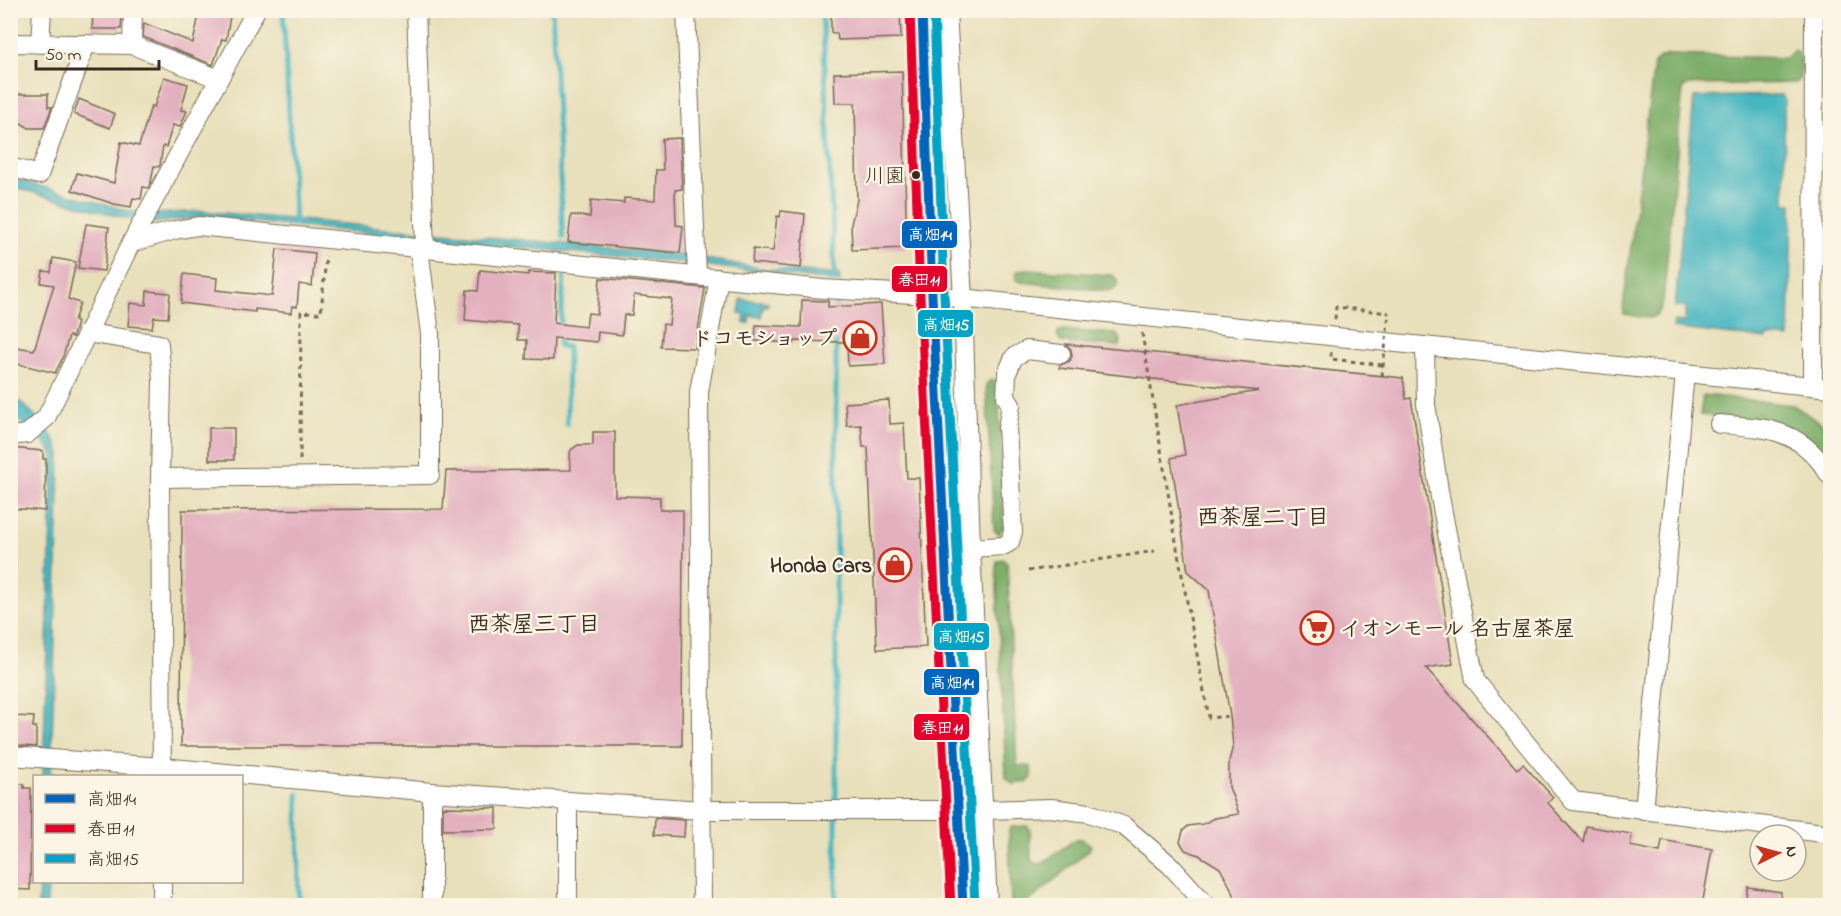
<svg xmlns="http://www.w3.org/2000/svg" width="1841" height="916" viewBox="0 0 1841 916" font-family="'Indie Flower','Klee One',sans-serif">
	<rect width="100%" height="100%" fill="#fcf5e5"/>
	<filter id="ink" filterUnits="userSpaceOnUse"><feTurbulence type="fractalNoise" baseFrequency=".0167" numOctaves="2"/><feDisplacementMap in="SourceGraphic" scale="12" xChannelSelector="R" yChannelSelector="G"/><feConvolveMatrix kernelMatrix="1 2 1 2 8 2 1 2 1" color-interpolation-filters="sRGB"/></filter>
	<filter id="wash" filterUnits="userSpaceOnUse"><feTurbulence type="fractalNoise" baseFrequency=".008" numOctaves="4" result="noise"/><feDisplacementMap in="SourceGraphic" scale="24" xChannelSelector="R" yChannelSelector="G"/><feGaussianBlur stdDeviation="1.35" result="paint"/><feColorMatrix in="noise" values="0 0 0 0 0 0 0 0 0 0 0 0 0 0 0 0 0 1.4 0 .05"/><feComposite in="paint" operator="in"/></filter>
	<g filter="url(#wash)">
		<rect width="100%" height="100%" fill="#e8e0bb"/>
		<g fill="#7eaf6a" stroke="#5c6c44" stroke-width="1.5">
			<path d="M1794 50C1804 57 1804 73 1796 83L1689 85 1683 87 1663 302C1657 325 1644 317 1624 314L1623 309 1654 64 1660 58 1668 55 1786 58Z"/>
			<polygon points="1026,269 1112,275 1115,277 1118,283 1116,288 1109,291 1021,282 1016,280 1015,274 1020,270"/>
			<polygon points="1064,330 1116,334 1121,340 1120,346 1061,342 1057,335 1059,331"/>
			<polygon points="992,380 998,381 1004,526 999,534 994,530 986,384"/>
			<polygon points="1703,395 1793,405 1830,429 1830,463 1729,417 1700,415"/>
			<polygon points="1002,559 1007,562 1017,766 1029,766 1031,768 1032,778 1027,782 1013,784 1006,778 996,568 997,561"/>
			<polygon points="1027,826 1030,830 1031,859 1034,863 1041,864 1076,839 1081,839 1091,845 1089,850 1025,905 1011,905 1009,830 1012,827"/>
		</g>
		<g fill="#47b6c0" stroke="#41706f" stroke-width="1.5">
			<polygon points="1782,95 1784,99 1785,204 1792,204 1789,338 1767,336 1766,339 1673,328 1674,321 1685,322 1686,307 1675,307 1694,97"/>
			<polygon points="11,178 133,212 155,214 201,211 674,254 767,269 839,275 840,282 685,263 200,217 153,223 129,219 17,188 11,244"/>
			<polygon points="741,299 768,302 767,306 763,306 761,317 750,315 749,323 744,323 745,315 739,314"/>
			<path d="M10 393C29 410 54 430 60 454L51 776H43L53 455 45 443 11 414Z"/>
			<polygon points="39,882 48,882 47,905 38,905"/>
		</g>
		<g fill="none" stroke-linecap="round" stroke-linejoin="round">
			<g stroke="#47b6c0" stroke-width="5">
				<polyline points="283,10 295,224"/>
				<polyline points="552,10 563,238"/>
				<polyline points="822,10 835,278"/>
				<polyline points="564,277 559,346 568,347 567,424"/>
				<polyline points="836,298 836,313"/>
				<polyline points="836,337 836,800"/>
				<polyline points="298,794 299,906"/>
				<polyline points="836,818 836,906"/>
			</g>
		</g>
		<g id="blocks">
			<g fill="#e3b0c0">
				<polygon points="104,10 122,10 121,29 92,29 93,13 104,14"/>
				<polygon points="200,10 231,10 226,40 222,39 213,65 143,37 144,23 193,43"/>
				<polygon points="831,10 900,10 901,38 838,40 837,33 831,33"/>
				<polygon points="902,71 907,248 852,250 851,224 857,200 855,103 835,103 834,73"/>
				<polygon points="164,77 188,84 181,110 187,111 180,127 173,125 166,147 163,146 160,165 159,167 154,166 151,182 148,188 143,187 141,199 133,198 131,207 114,204 72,190 77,173 114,183 121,142 139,146 151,106 154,107"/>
				<polygon points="10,94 48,94 48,107 52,107 44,128 29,128 16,120 10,120"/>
				<polygon points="79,99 115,114 110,128 74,114"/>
				<polygon points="680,138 682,189 675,190 676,225 683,226 680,253 568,242 571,215 590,217 591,200 624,203 624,198 655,200 656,170 663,170 662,139"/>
				<polygon points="781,211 805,214 801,268 752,263 753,249 773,251 777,216 780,217"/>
				<polygon points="86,224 109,227 104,271 78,268"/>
				<polygon points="277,249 315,253 312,286 299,284 297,307 292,306 291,313 255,309 255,312 181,303 184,274 217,278 216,290 272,296"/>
				<polygon points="53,258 76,262 68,299 80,303 74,321 77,322 73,337 69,336 63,357 55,373 10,362 10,346 34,350 54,285 41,283 43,271 51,272"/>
				<polygon points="480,270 529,275 529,272 556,273 554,323 586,327 588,313 597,314 600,278 705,288 695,348 661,347 663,324 669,325 672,299 634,295 632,315 624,315 622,335 598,332 597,342 554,338 553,360 526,359 527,340 518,340 518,325 465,320 467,290 478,291"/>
				<polygon points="147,291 170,293 168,318 154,317 152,328 128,326 130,303 146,305"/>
				<polygon points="802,300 828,301 828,307 881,304 885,364 848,366 847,342 794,341 794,343 755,341 756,325 801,327"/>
				<polygon points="1066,344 1403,378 1406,399 1411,398 1453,664 1426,668 1517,769 1523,764 1553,797 1548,803 1583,842 1586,826 1632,834 1630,846 1660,852 1662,840 1712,849 1702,906 1239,906 1235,902 1234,894 1220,868 1199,855 1185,850 1180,842 1183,831 1188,826 1203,824 1215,818 1239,814 1229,787 1229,761 1233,746 1230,716 1209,590 1188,571 1171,458 1185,455 1177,405 1259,391 1059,368 1060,365 1070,361 1072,356 1071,349"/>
				<polygon points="889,400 890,424 904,423 907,478 919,478 926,647 877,649 868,447 863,447 861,425 847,426 845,403"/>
				<rect x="209" y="428" width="25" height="32"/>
				<polygon points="593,432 615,432 615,496 660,497 660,510 683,510 682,746 181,746 182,510 443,509 446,471 571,470 570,453 571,450 578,445 593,445"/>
				<polygon points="10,448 43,451 43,459 46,459 45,511 10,508"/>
				<polygon points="12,716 34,717 33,727 36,727 36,747 11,745"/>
				<polygon points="10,784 24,784 24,788 31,788 30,890 10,889"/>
				<polygon points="443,807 497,808 497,829 443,830"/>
				<polygon points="655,818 685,820 684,837 654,835"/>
				<polygon points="1748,887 1781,892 1779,906 1744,906"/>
			</g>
		</g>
	</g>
	<g filter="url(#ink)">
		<use href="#blocks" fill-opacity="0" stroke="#786a55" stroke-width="1.5"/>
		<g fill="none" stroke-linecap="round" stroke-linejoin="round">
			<g stroke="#786a55" stroke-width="20">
				<g id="minor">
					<polyline points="416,10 425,249"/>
					<polyline points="686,10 697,276"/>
					<polyline points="922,10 932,295 963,906"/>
					<polyline points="947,10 963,299 971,548 988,906"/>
					<polyline points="10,43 132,45 219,79"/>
					<polyline points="40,44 42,10"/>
					<polyline points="132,45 133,10"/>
					<polyline points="10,167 39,175 86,44"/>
					<polyline points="131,243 175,230 198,226 823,289 932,295 1830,388"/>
					<polyline points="87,333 159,344 162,380 160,478 162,776"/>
					<polyline points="1425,346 1426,404 1440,497 1475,680 1573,801 1830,834"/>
					<polyline points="1813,386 1814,10"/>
					<path d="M1719 424C1769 428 1802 429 1830 476"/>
					<polyline points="10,436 27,434 46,418 131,243 256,10"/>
					<polyline points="160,478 430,475 430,334 419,249"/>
					<polyline points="971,548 1003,546 1010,542 1013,532 1007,428 1011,405 1006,397 1007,373 1014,357 1027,350 1061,354"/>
					<polyline points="10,756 162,767 432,792 702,810 959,810"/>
					<polyline points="984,810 1051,808 1089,813 1124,826 1170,865 1207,906"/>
					<polyline points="1644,811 1685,373"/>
					<polyline points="162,906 162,882"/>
					<polyline points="432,906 432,792"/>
					<polyline points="568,906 568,802"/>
					<polyline points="702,906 699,392 719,278"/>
				</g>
			</g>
			<g stroke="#786a55" stroke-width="3" stroke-dasharray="4.5 4.5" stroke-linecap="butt">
				<polyline points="1335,319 1336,307 1389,313"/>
				<polyline points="1142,333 1178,554 1209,718 1230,716"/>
				<polyline points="1331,352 1331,359 1383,365"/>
				<polyline points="300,460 301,312 321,313 326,256"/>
				<polyline points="1028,571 1155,551"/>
			</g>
			<use href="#minor" stroke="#fff" stroke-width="18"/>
			<polyline stroke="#786a55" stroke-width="3" stroke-dasharray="4.5 4.5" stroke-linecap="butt" points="1382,376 1389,313"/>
			<g stroke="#fcf5e5" stroke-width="14">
				<polyline id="bus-1" points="922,10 932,295 963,906"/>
			</g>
			<g stroke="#fcf5e5" stroke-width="14">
				<polyline id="bus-2" points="910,10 920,296 951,906"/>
			</g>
			<g stroke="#fcf5e5" stroke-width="14">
				<polyline id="bus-3" points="934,10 944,294 975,905"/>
			</g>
			<use href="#bus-1" stroke="#0065bd" stroke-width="9"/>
			<use href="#bus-2" stroke="#e4002b" stroke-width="9"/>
			<use href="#bus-3" stroke="#03a3c5" stroke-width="9"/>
		</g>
	</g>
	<defs>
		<g id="shop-ring" transform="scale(1.725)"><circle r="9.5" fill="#fcf5e5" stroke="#c8321e" stroke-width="1.5"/><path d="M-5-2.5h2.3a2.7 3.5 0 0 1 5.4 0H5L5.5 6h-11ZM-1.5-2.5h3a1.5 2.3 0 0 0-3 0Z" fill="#c8321e"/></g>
		<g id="supermarket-ring" transform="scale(1.725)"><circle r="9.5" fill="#fcf5e5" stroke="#c8321e" stroke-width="1.5"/><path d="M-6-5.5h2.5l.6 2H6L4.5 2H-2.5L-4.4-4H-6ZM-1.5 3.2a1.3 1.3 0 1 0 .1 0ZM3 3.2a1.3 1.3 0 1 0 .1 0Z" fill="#c8321e"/></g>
	</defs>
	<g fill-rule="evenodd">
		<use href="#shop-ring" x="860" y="338"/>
		<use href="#shop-ring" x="895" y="565"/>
		<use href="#supermarket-ring" x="1317" y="628"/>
	</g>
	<circle fill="#3b2a1e" stroke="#fcf5e5" stroke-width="2" cx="916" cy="175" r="5"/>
	<g text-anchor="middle" stroke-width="5" stroke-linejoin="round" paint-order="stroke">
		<g font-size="20" fill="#3b2a1e" stroke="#fcf5e5" text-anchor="end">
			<text x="905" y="182">川園</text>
		</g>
		<g font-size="21" font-weight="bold" fill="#3b2a1e" stroke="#fcf5e5" text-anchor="end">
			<text x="837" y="345">ドコモショップ</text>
			<text x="872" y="572">Honda Cars</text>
			<text x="1340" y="635" text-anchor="start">イオンモール 名古屋茶屋</text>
		</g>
		<g font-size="22" font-weight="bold" fill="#3b2a1e" stroke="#fcf5e5">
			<text x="1263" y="524">西茶屋二丁目</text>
			<text x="534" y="631">西茶屋三丁目</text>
		</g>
	</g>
	<g stroke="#fcf5e5" stroke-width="2">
		<rect x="901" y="220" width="57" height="29" rx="6" fill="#0065bd"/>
		<rect x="891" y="265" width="57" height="28" rx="6" fill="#e4002b"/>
		<rect x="917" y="309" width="57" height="29" rx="6" fill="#03a3c5"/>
		<rect x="933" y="622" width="57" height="29" rx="6" fill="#03a3c5"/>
		<rect x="923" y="668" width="57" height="28" rx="6" fill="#0065bd"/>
		<rect x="913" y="713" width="57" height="28" rx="6" fill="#e4002b"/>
	</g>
	<g font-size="16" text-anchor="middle" font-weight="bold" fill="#fff">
		<text x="930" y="240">高畑14</text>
		<text x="919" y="285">春田11</text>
		<text x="946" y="330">高畑15</text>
		<text x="961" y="642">高畑15</text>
		<text x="952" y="688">高畑14</text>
		<text x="942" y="733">春田11</text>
	</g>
	<rect width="1841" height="916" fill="none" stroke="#fcf5e5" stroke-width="36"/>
	<rect x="33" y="775" width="210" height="108" fill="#fcf5e5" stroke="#afa495" stroke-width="1.5"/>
	<rect x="45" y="794" width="30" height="9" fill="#0065bd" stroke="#afa495" stroke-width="1.5"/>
	<text x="87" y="805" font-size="18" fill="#3b2a1e">高畑14</text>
	<rect x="45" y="824" width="30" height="9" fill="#e4002b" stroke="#afa495" stroke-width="1.5"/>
	<text x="87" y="835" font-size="18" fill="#3b2a1e">春田11</text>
	<rect x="45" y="854" width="30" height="9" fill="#03a3c5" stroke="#afa495" stroke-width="1.5"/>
	<text x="87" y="865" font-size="18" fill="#3b2a1e">高畑15</text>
	<g transform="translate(1778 853) rotate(84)"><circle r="28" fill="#fcf5e5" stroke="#afa495" stroke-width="1.5"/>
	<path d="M0-4.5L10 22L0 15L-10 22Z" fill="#c8321e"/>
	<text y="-9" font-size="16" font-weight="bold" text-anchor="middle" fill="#3b2a1e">N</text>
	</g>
	<path d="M36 60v9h123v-9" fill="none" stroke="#3b2a1e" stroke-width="3"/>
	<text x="45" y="60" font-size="18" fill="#3b2a1e" stroke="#fcf5e5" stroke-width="4.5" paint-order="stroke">50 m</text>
</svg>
